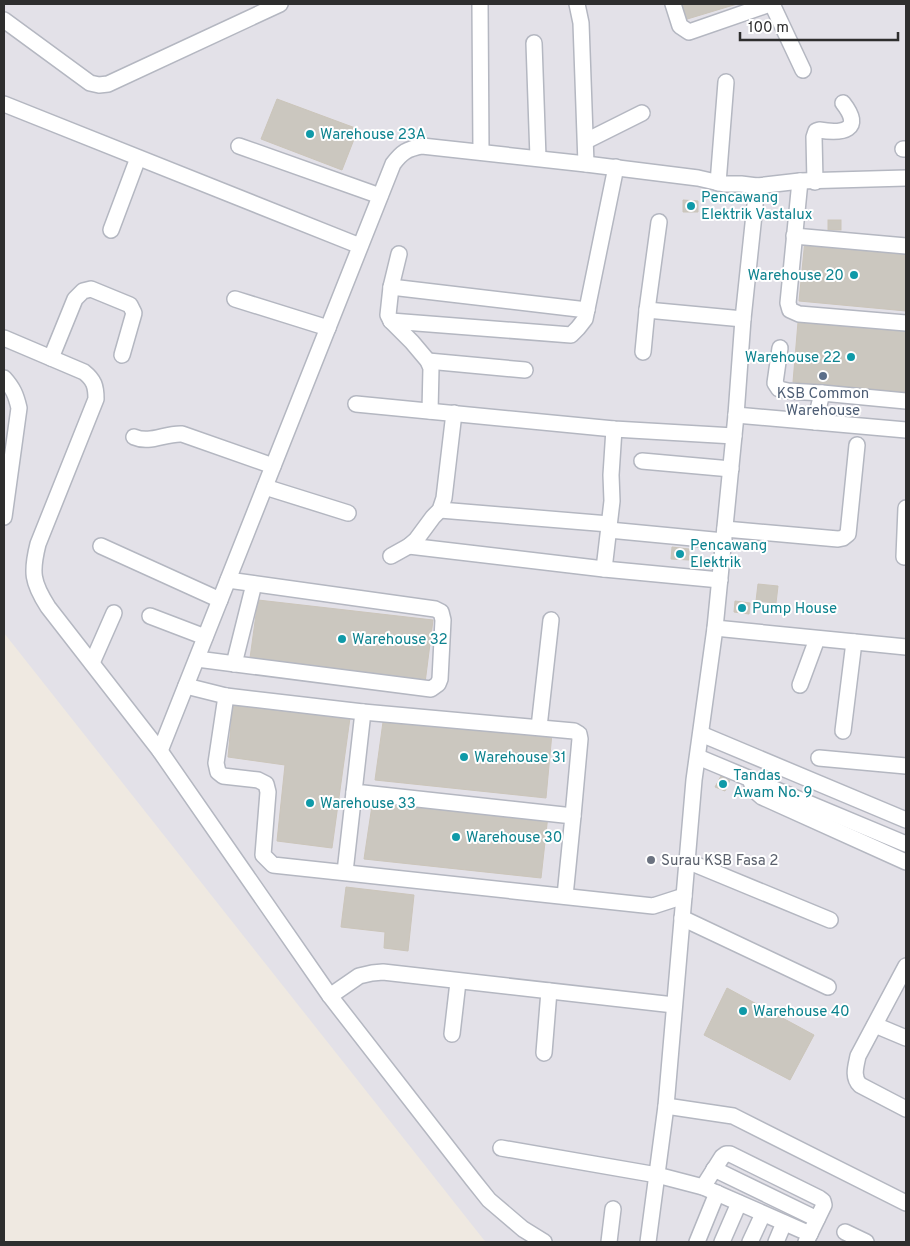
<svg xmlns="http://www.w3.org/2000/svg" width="910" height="1246" viewBox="0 0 910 1246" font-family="Overpass,sans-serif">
	<rect width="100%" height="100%" fill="#efe9e1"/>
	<polygon fill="#e3e1e8" points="4,4 906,4 906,1242 487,1242 484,1240 4,633"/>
	<g fill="#cbc7bf" stroke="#cbc5ba">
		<polygon points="679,4 737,4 684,20"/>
		<polygon points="277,99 358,129 342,170 261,139"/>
		<polygon points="683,200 698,201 698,212 683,212"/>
		<rect x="828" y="220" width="13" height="10"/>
		<polygon points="805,240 906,249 906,311 799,301"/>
		<polygon points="798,322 906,331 906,392 793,382"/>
		<polygon points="672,547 689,549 689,560 671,559"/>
		<polygon points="758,584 778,586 776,603 756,601"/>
		<polygon points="258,600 433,620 425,683 250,658"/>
		<polygon points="735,601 750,603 749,614 734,612"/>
		<polygon points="233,704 350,718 332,848 277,841 285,765 228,757"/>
		<polygon points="383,722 552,733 546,798 375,780"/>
		<polygon points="721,776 730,780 725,791 715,787"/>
		<polygon points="373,799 548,815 541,878 364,859"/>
		<polygon points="346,887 414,895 408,951 384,948 385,932 341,927"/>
		<polygon points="727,988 814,1035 790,1080 704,1035"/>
	</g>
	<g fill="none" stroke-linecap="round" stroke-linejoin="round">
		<g stroke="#b4b7c1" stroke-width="18">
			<g id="minor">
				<polyline points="480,4 481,152"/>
				<polyline points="577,4 581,23 586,164"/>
				<polyline points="673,4 680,26 689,32 770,4"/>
				<polyline points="772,4 803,70"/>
				<polyline points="4,20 90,83 99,85 108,84 280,4"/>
				<polyline points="534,43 538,158"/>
				<polyline points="4,104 360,246"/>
				<polyline points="586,141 642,113"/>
				<polyline points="239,146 380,196"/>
				<polyline points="903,149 906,149"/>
				<polyline points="800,181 788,303 790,310 799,314 906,323"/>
				<path d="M815 182 814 137 816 131 819 130C843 134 864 130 843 103"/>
				<polyline points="718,183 726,82"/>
				<polyline points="111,230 138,158"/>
				<polyline points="794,236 906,246"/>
				<polyline points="399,254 391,287 388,315 391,321 412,342 428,361 431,368 430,411"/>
				<polyline points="391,287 587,310"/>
				<polyline points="235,299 328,328"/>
				<polyline points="647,310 743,319"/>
				<polyline points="391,321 571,335 578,328 585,319 616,167"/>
				<path d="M4 338 84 372C94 380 96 386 96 399L38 544C31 572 32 582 48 607L160 751 330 996 473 1180 489 1200 523 1229 544 1242"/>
				<polyline points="780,348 775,383 779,389 788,391 822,393"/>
				<polyline points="643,352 647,310 659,222"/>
				<polyline points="51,358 75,299 83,291 91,289 130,305 134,313 122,355"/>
				<polyline points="428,361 525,370"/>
				<path d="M4 378C13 388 16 395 19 408L4 517"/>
				<polyline points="356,404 614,429 734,436"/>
				<polyline points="736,415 906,430"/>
				<polyline points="815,422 822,393 906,401"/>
				<path d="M134 437C150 444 165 433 182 434L273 466"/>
				<polyline points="642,461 731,469"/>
				<polyline points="265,487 348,513"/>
				<polyline points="440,510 609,524"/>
				<polyline points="725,529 838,539 843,538 848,534 857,445"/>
				<polyline points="609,530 724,541"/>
				<polyline points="101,546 220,600"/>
				<polyline points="409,546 604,569 720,580"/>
				<polyline points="391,556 409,546 416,540 433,517 440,510 444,498 454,413"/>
				<polyline points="904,557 906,508"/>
				<polyline points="604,569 612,501 611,475 614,429"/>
				<polyline points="150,616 205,637"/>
				<polyline points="715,628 906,647"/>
				<polyline points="197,659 431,689 438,684 440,679 443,620 441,612 435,609 228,580"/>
				<polyline points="92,663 114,613"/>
				<polyline points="234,664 254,584"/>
				<polyline points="800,685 817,639"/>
				<polyline points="186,686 226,696 363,712 354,792 573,816 565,896"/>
				<polyline points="226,696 216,763 218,772 223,776 258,780 266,784 268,792 263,855 273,865 653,906 684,896"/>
				<polyline points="363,712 574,731 579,734 580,739 573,816"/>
				<polyline points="539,727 551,620"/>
				<polyline points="843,731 854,642"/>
				<polyline points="701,734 906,820"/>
				<path d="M160 751 393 164C402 152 407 149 422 146L586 164 698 178 724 184H741L757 186 800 181 906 178"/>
				<polyline points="698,757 906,844"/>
				<polyline points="819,758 906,766"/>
				<polyline points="750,779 754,790 762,797 906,862"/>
				<polyline points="687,861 830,920"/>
				<polyline points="345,872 354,792"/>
				<polyline points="682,918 828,987"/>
				<path d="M906 966 858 1056C856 1066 852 1077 860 1085L906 1109"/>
				<polyline points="330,996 359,976 372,973 383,972 674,1005"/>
				<polyline points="875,1025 906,1038"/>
				<polyline points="452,1034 458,982"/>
				<polyline points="544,1053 549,991"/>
				<polyline points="666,1106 733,1116 906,1203"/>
				<polyline points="501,1148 657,1175 703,1187 810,1234"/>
				<polyline points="714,1169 817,1219"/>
				<polyline points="703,1187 722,1157 726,1154 730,1154 819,1198 823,1201 824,1205 806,1242"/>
				<polyline points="845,1232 866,1242"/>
				<polyline points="609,1242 613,1209"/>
				<polyline points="648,1242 666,1106 694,780 715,628 736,415 743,319 757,186"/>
				<polyline points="697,1242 717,1193"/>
				<polyline points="722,1242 739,1203"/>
				<polyline points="750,1242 763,1214"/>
				<polyline points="776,1242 784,1223"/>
			</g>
		</g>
		<use href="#minor" stroke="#fff" stroke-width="15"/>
	</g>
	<g fill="#0f9aa8" stroke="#fff" stroke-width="2">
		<circle cx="310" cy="134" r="5"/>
		<circle cx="691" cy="206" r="5"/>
		<circle cx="854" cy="275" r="5"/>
		<circle cx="851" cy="357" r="5"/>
		<circle cx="680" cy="554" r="5"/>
		<circle cx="742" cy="608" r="5"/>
		<circle cx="342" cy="639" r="5"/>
		<circle cx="464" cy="757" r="5"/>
		<circle cx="723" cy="784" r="5"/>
		<circle cx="310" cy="803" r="5"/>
		<circle cx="456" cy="837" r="5"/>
		<circle cx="743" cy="1011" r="5"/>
	</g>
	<circle fill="#5c6f8a" stroke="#fff" stroke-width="2" cx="823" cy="376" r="5"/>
	<circle fill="#6b7280" stroke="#fff" stroke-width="2" cx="651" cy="860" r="5"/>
	<g text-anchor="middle" stroke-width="4" stroke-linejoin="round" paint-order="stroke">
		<g font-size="15" fill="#0d838f" stroke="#fff" text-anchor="start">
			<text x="320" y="139">Warehouse 23A</text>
			<text x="701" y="202">Pencawang<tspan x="701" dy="17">Elektrik Vastalux</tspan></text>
			<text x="844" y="280" text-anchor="end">Warehouse 20</text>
			<text x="841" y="362" text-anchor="end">Warehouse 22</text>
			<text x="690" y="550">Pencawang<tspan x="690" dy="17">Elektrik</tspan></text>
			<text x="752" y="613">Pump House</text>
			<text x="352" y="644">Warehouse 32</text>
			<text x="474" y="762">Warehouse 31</text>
			<text x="733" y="780">Tandas<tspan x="733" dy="17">Awam No. 9</tspan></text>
			<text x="320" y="808">Warehouse 33</text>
			<text x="466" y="842">Warehouse 30</text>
			<text x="753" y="1016">Warehouse 40</text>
		</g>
		<g font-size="15" fill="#4e5e75" stroke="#fff">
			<text x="823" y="398">KSB Common<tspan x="823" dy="17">Warehouse</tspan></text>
		</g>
		<g font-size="15" fill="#5b616d" stroke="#fff" text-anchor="start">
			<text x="661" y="865">Surau KSB Fasa 2</text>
		</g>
	</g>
	<rect width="910" height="1246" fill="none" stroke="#2e2e2e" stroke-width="10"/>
	<path d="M740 32v8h158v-8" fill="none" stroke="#2e2e2e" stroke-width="2.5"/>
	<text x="748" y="32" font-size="15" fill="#2e2e2e" stroke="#ffffff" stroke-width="4" paint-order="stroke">100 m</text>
</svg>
